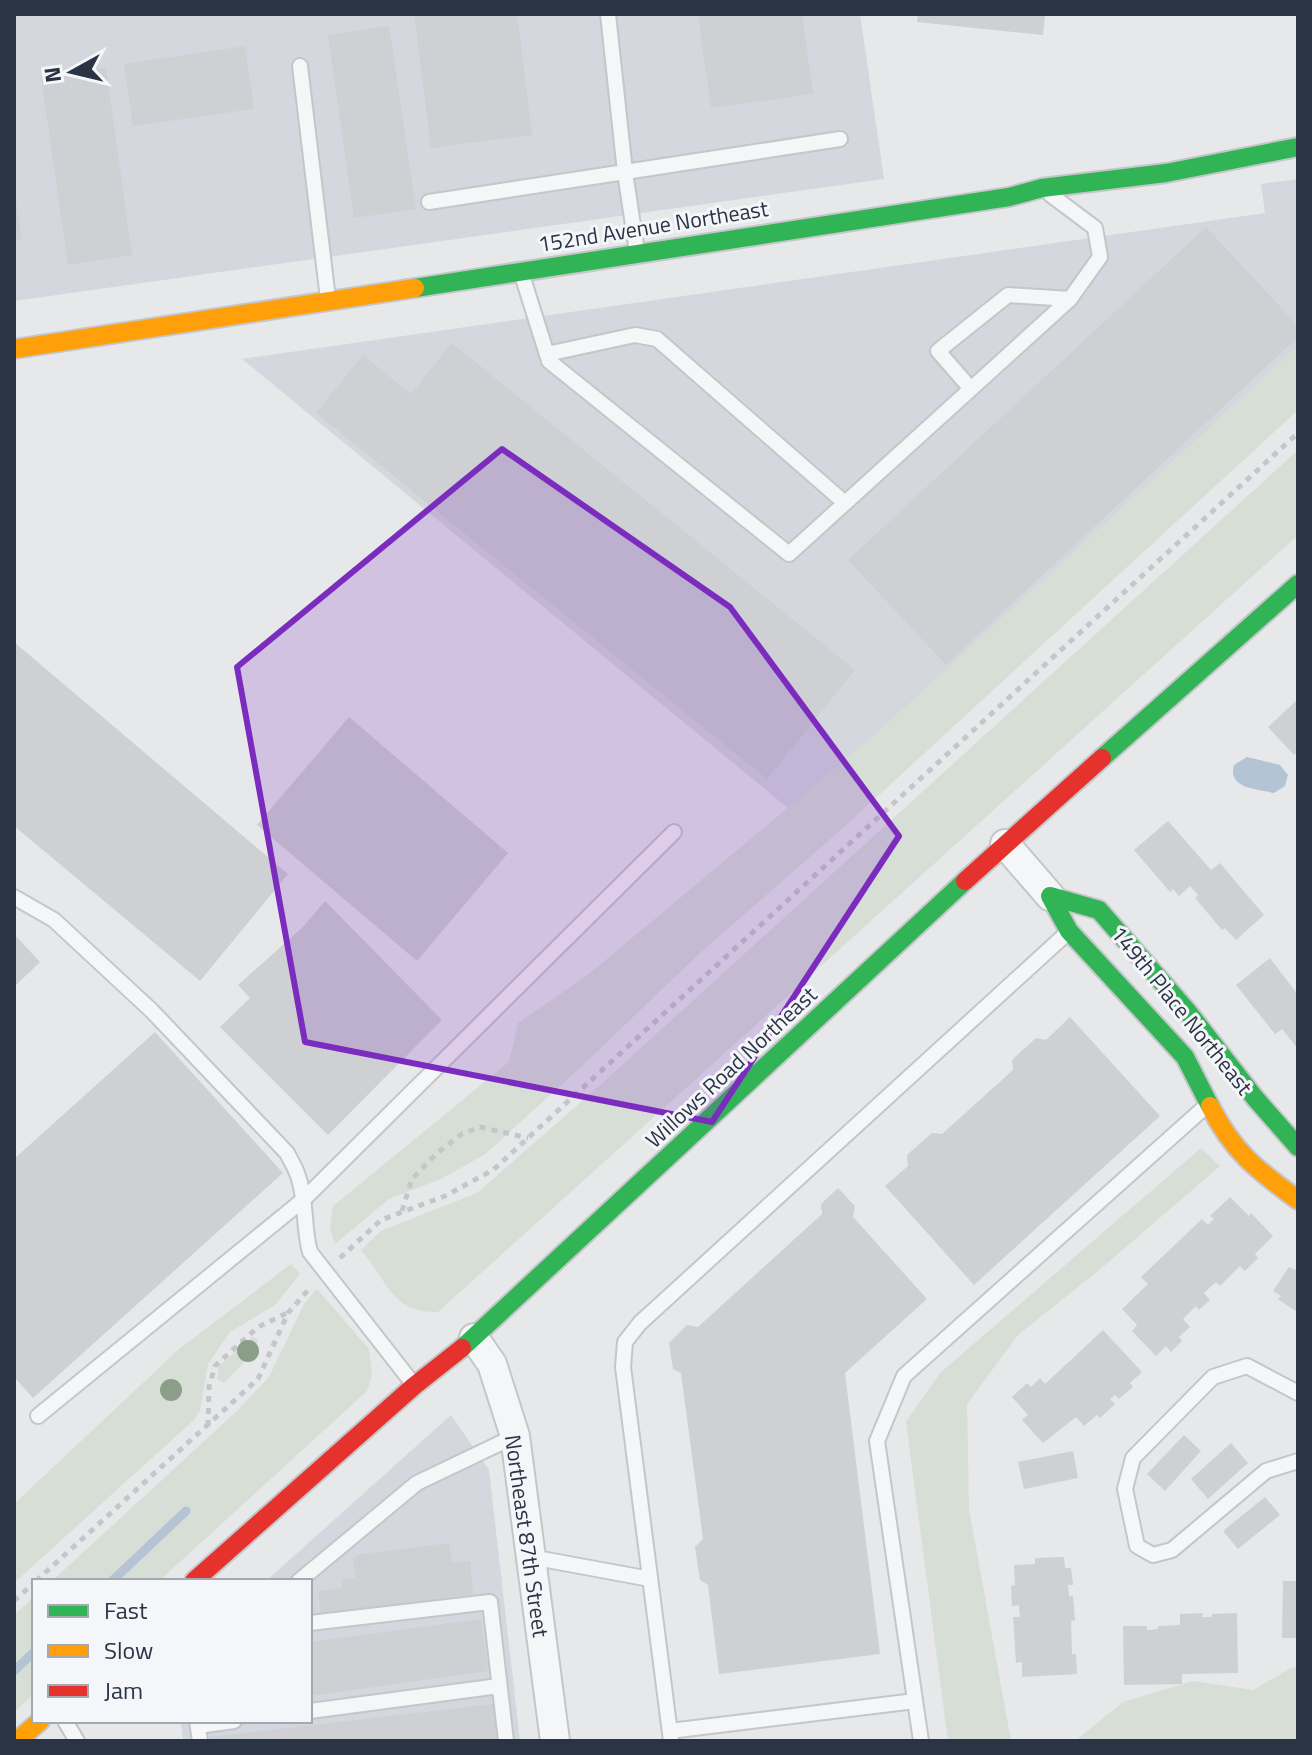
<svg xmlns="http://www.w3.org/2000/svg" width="1312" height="1755" viewBox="0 0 1312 1755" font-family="'Titillium Web',sans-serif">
	<rect width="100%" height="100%" fill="#e6e8ea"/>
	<g fill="#d4d7dd">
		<polygon points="14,14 860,14 884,179 14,301"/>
		<polygon points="1298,179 1298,359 805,822 242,359 1265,213 1261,184"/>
		<polygon points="451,1415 489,1470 520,1741 183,1741 181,1721 310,1721 310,1581 266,1581"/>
	</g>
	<g fill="#d6ded6">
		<polygon points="1298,346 1298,410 843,828 699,954 582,1066 484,1155 441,1179 389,1199 335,1244 330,1228 333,1206 509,1062 518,1023 589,974 871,738"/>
		<path d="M1298 450V535L438 1312C391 1313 388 1281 361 1250L381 1231 477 1193 598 1087Z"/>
		<polygon points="1201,1148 1220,1166 1104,1266 1018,1335 967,1404 969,1509 1011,1741 948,1741 906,1422 940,1373"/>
		<polygon points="291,1264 300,1274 275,1305 230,1332 208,1364 200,1410 194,1420 14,1583 14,1504 178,1350"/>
		<polygon points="317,1289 369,1349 372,1375 367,1391 159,1581 52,1581 238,1410 269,1377 304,1304"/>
		<polygon points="252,1337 258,1339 256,1350 224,1383 217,1379 219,1366"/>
		<polygon points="34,1597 34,1694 14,1712 14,1615"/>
		<polygon points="1298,1667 1298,1741 1075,1741 1123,1702 1193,1681 1253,1690 1291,1668"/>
	</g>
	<path fill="#b4c4d5" d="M1247 757 1280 765 1288 775 1285 786 1274 793C1257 789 1227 789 1234 765Z"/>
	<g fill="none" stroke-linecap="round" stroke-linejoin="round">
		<g stroke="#b4c4d5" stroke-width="9">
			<polyline points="112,1581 186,1511"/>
			<polyline points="14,1671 34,1652"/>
		</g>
	</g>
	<g fill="#ced0d3">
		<polygon points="414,14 517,14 532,135 431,148"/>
		<polygon points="698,14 802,14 813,94 711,108"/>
		<polygon points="918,14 1045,14 1043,35 917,22"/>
		<polygon points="389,26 416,209 354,218 328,35"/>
		<polygon points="245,46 254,109 133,126 124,64"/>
		<polygon points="106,68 132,255 68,265 41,77"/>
		<polygon points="14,189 22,239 14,240"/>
		<polygon points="1206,227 1298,326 1298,337 946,665 848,560"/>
		<polygon points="452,343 855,670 767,779 316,413 363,355 411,394"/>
		<polygon points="14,642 288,874 200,981 14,826"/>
		<polygon points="1298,699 1298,751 1294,755 1268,727"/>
		<polygon points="349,717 508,853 417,961 257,825"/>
		<polygon points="1168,821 1211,870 1220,863 1264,915 1236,940 1225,928 1222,930 1195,898 1198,895 1190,886 1179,896 1173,889 1170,892 1134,850"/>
		<polygon points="325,901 442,1020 328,1135 220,1027 250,998 238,985 303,927"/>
		<polygon points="14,934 40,962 14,987"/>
		<polygon points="1270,958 1298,995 1298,1049 1282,1029 1275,1034 1236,985"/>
		<polygon points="1070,1017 1160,1116 974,1285 885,1186 908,1166 907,1155 932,1133 942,1134 1013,1070 1012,1060 1036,1038 1046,1040"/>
		<polygon points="155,1032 283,1173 33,1398 14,1377 14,1159"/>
		<polygon points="838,1188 855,1206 853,1217 927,1299 845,1373 880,1654 719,1674 708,1585 700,1580 695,1547 703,1539 681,1373 673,1369 669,1343 687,1325 698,1327 822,1214 821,1204"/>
		<polygon points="1230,1197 1249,1216 1251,1213 1273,1236 1255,1254 1258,1258 1245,1271 1240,1266 1220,1286 1216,1282 1204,1293 1210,1300 1199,1310 1196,1306 1183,1319 1190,1327 1179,1337 1182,1341 1171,1352 1166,1346 1156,1356 1132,1331 1137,1325 1122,1309 1148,1284 1141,1277 1202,1219 1208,1225 1214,1219 1210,1216"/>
		<polygon points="1298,1265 1298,1307 1295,1311 1278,1299 1281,1296 1273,1291 1289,1267 1295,1270"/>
		<polygon points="1103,1330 1142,1372 1130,1383 1133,1387 1119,1399 1115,1395 1110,1399 1115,1404 1100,1418 1097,1415 1084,1426 1076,1417 1043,1443 1022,1420 1028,1415 1012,1397 1027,1383 1031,1387 1040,1378 1045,1384"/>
		<polygon points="1184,1435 1201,1451 1165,1491 1147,1474"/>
		<polygon points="1231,1443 1248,1463 1208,1499 1191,1479"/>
		<polygon points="1073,1451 1078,1478 1024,1489 1018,1462"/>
		<polygon points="1265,1497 1280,1515 1238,1549 1223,1531"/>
		<polygon points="449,1543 452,1563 470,1561 473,1594 321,1615 318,1591 342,1588 343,1579 355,1578 353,1559 361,1554"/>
		<polygon points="1064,1557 1065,1568 1071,1568 1073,1585 1068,1585 1069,1596 1073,1596 1075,1620 1071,1621 1072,1654 1076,1654 1077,1674 1022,1677 1022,1662 1016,1663 1013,1617 1020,1617 1019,1605 1012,1606 1011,1586 1015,1585 1014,1565 1035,1564 1035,1558"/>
		<polygon points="1283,1581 1298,1581 1298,1638 1282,1638"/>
		<polygon points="1203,1613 1202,1617 1212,1617 1212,1614 1237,1613 1238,1673 1182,1674 1182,1684 1124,1685 1123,1626 1147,1626 1147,1630 1158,1629 1158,1626 1180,1625 1180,1614"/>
		<polygon points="481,1619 488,1671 310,1696 310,1642"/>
		<polygon points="493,1704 497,1741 211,1741 211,1737"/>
	</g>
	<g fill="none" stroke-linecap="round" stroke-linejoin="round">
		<g stroke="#c4c6c8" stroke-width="18">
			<g id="lane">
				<polyline points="300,66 328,299"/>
				<polyline points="1051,195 1095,228 1100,257 1070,299"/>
				<polyline points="429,202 625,172 608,14"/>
				<polyline points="637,252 625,172 840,139"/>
				<polyline points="522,275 549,361 789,554 1070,299 1008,295 938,351 971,389"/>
				<polyline points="547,354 635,335 657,339 845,503"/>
				<path d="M14 897 54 920 152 1011 287 1153C291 1161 296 1169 298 1176 307 1201 303 1227 310 1252L414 1385"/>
				<polyline points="1298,1393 1247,1366 1213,1377 1133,1458 1125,1489 1137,1546 1153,1555 1172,1550 1266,1471 1298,1461"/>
				<polyline points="38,1416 303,1200 674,832"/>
				<polyline points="531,1557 650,1579"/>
				<polyline points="299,1581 417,1483 515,1436"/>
				<polyline points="310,1623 490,1602 506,1741"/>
				<polyline points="310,1711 499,1686"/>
				<polyline points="65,1721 77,1741"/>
				<polyline points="197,1721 200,1741"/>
				<polyline points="198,1726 234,1721"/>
				<polyline points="670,1731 915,1701"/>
				<polyline points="671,1741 623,1367 625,1342 640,1323 1066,934"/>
				<polyline points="921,1741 877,1441 904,1376 1205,1107"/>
			</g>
		</g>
		<g stroke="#c4c6c8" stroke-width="32">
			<g id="street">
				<polyline points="1005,844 1050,896"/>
				<polyline points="474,1338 492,1364 515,1436 555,1741"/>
			</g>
		</g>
		<g stroke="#c4c6c8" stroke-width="22">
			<g id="fast">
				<polyline points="415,288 1009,197 1042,188 1166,173 1298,147"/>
				<polyline points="1102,758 1298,584"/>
				<polyline points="1210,1106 1185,1057 1069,931 1050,896 1099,910 1188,1012 1255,1098 1298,1147"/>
				<polyline points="462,1348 965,881"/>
			</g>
		</g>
		<g stroke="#c4c6c8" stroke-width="22">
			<g id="slow">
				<polyline points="14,349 415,288"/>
				<path d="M1210 1106C1233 1152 1257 1170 1298 1200"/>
				<polyline points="17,1741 40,1721"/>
			</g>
		</g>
		<g stroke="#c4c6c8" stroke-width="22">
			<g id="jam">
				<polyline points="965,881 1102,758"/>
				<polyline points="194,1581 414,1386 462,1348"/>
			</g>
		</g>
		<g stroke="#c5c6ca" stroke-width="5" stroke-dasharray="6 6" stroke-linecap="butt">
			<polyline points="402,1211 412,1179 437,1153 462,1134 480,1127 528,1138"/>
			<polyline points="340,1258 381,1220 445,1196 493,1170 1298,433"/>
			<polyline points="208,1426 209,1387 215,1366 258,1327 287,1313"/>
			<polyline points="36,1581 258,1379 288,1313 310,1288"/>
			<polyline points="14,1601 34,1583"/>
		</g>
		<use href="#lane" stroke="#f5f6f7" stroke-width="14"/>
		<use href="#street" stroke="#f5f6f7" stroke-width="28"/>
		<use href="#fast" stroke="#30b455" stroke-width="18"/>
		<use href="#slow" stroke="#ff9f0a" stroke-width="18"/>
		<use href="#jam" stroke="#e5322d" stroke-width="18"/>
	</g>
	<g fill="#8a9e88">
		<circle cx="248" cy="1351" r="11"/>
		<circle cx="171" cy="1390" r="11"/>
	</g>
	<path fill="#7b2cbf" fill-opacity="0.2" stroke="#7b2cbf" stroke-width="6" stroke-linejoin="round" d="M502 449 730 607 899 836 712 1122 305 1042 237 667Z"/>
	<g text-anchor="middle" stroke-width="6" stroke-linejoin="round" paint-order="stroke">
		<g font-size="22" fill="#2b3445" stroke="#f4f6f9">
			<text transform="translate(653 226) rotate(-9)" y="8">152nd Avenue Northeast</text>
			<text transform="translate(1182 1010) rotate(51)" y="8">149th Place Northeast</text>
			<text transform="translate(731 1067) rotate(-43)" y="8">Willows Road Northeast</text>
			<text transform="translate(527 1536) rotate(82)" y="8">Northeast 87th Street</text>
		</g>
	</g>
	<rect width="1312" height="1755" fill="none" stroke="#2b3445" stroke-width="32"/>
	<rect x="32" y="1579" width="280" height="144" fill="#f4f6f9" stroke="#a4a8b1" stroke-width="2"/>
	<rect x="48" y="1605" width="40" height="12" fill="#30b455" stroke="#a4a8b1" stroke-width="2"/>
	<text x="104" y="1619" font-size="24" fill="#2b3445">Fast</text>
	<rect x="48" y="1645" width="40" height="12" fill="#ff9f0a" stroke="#a4a8b1" stroke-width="2"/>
	<text x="104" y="1659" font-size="24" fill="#2b3445">Slow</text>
	<rect x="48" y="1685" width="40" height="12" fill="#e5322d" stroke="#a4a8b1" stroke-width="2"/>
	<text x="104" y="1699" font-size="24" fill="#2b3445">Jam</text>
	<g transform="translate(72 72) rotate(262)" stroke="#f4f6f9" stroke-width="6" paint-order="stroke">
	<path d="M0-6L14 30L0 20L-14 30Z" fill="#2b3445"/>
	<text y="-12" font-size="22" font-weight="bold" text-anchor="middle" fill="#2b3445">N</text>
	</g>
</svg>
